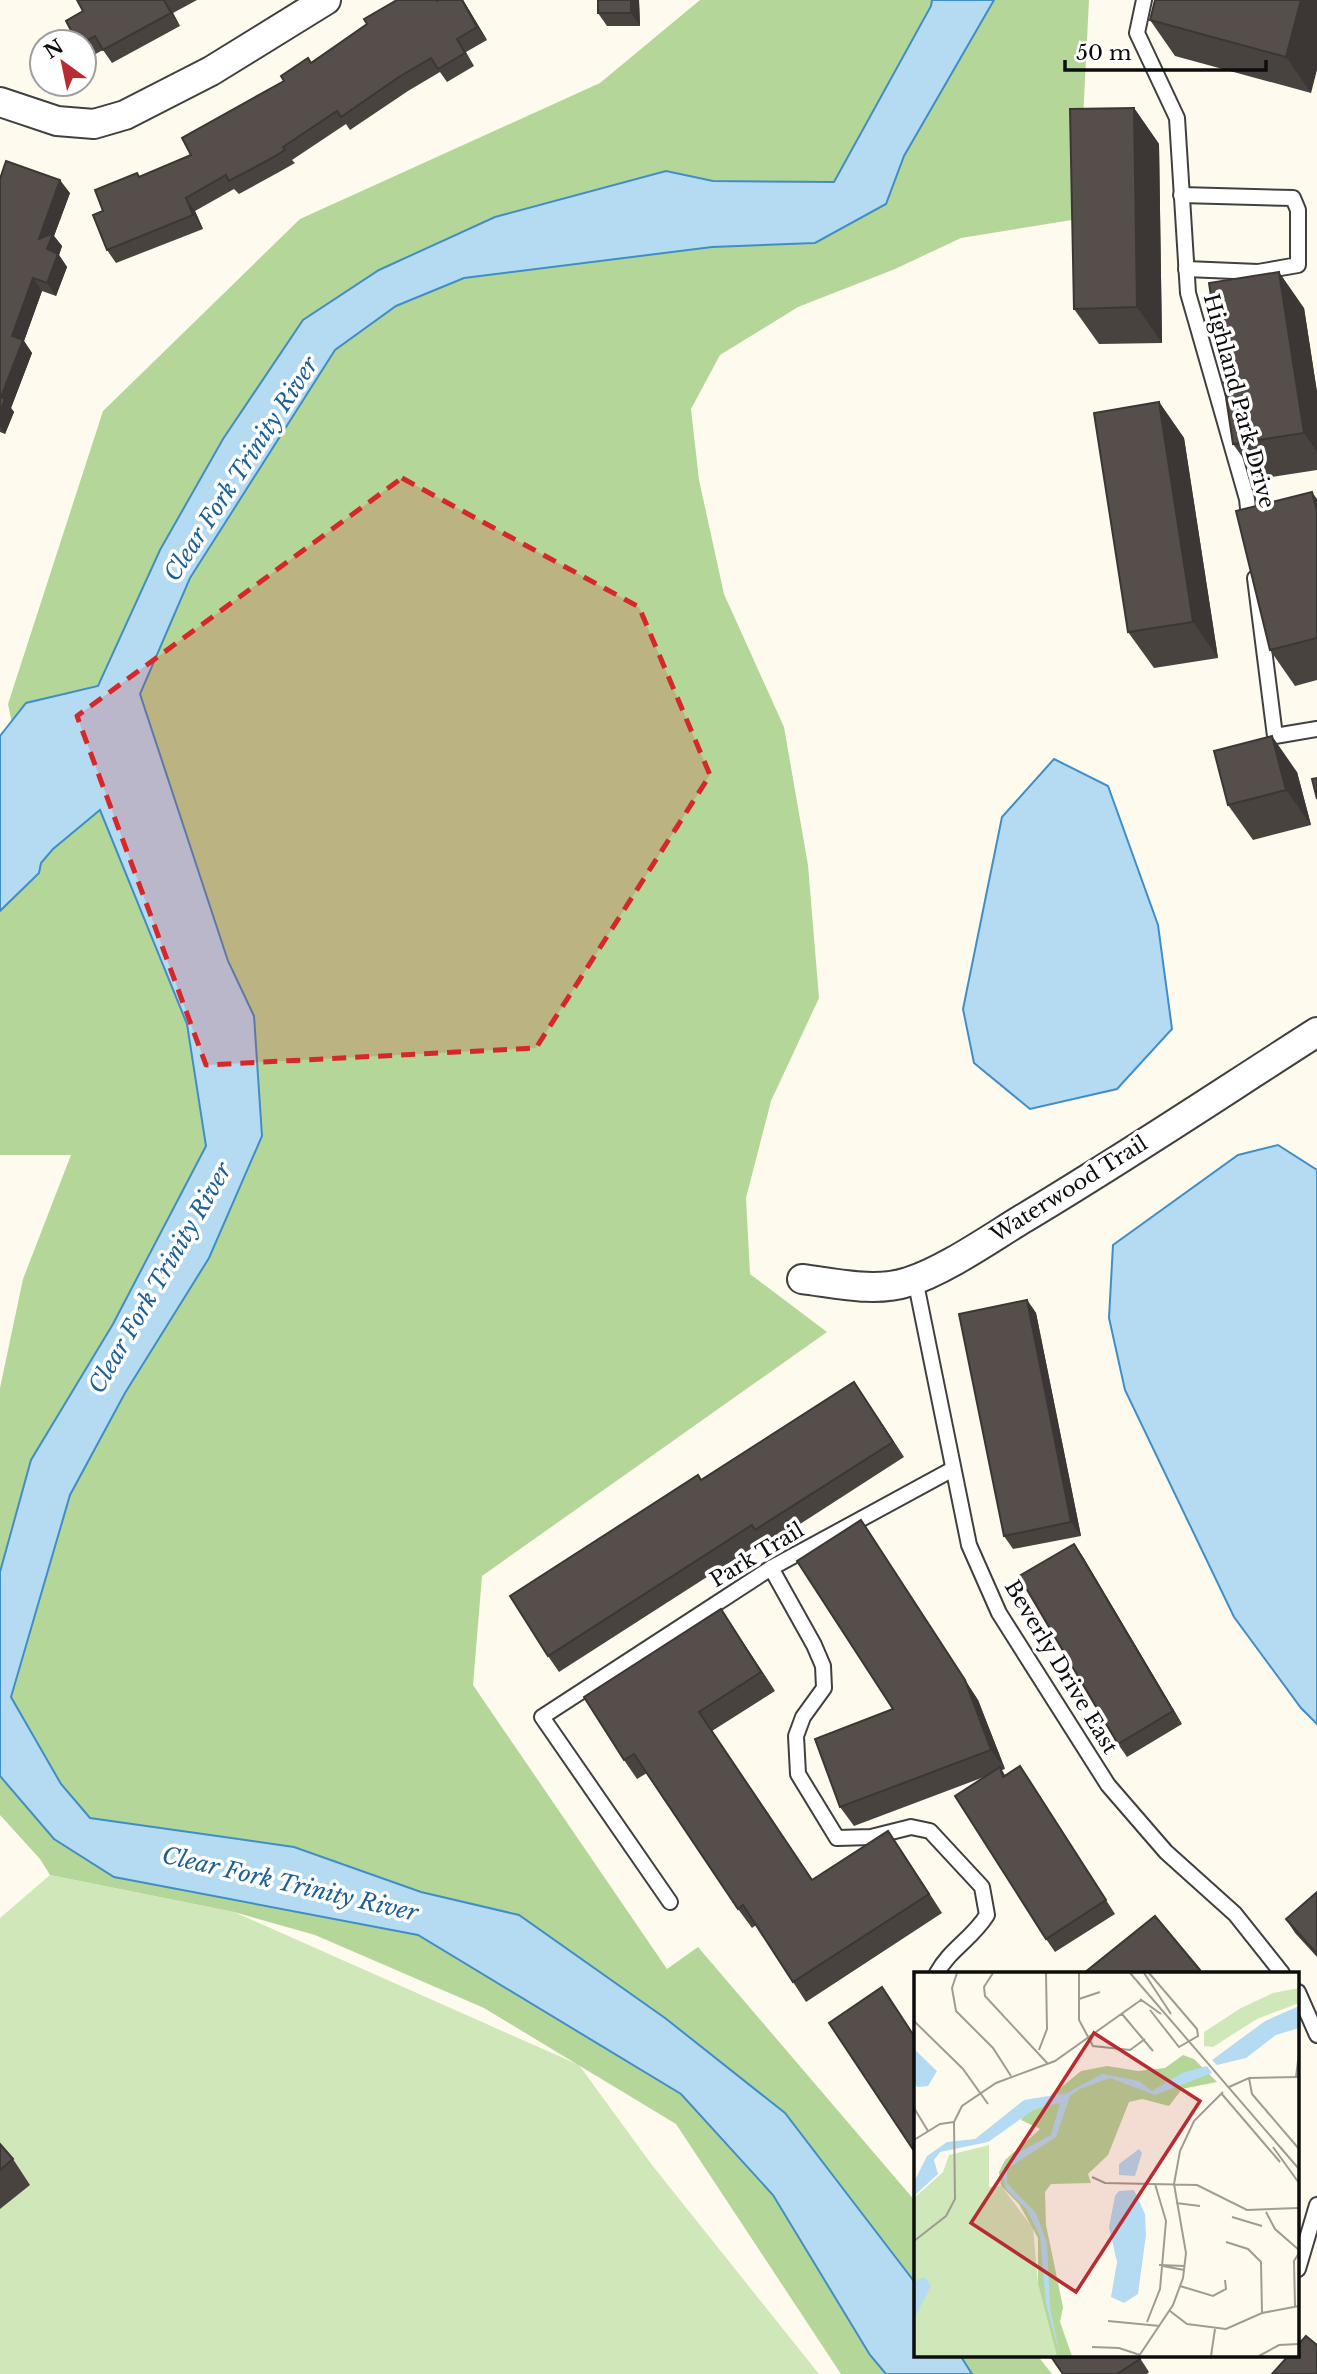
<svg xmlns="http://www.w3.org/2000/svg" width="1317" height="2374" viewBox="0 0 1317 2374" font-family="'Libre Baskerville',serif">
	<rect width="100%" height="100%" fill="#fefbee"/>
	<polygon fill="#d0e7b9" points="50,1875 234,1912 579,2065 652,2165 819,2374 0,2374 0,1918"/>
	<polygon fill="#b4d699" points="700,0 1089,0 1078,219 961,238 895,269 798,307 720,355 691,409 699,480 724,594 784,727 808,865 819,998 771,1101 746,1198 750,1274 827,1332 482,1576 473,1685 667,1969 698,1947 916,2202 916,2355 1037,2355 1052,2374 841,2374 676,2124 484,2008 315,1935 234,1912 50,1875 40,1859 0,1815 0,1388 23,1279 71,1155 0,1155 0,870 35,840 8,704 103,411 300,219 600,83"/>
	<g fill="#b5dbf3" stroke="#408ec6" stroke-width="2">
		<polygon points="932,0 994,0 904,156 886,204 815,243 712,247 464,278 396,306 335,350 190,578 140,694 228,961 254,1016 262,1136 209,1258 125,1393 70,1495 11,1697 61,1784 90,1818 294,1847 421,1892 519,1915 665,2018 785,2113 913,2280 916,2285 916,2355 960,2355 972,2374 886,2374 870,2355 773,2195 681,2094 418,1935 114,1877 54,1839 0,1776 0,1572 31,1460 113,1324 206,1146 187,1024 100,810 53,849 41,863 39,873 0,911 0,736 26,703 98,686 160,550 223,439 303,320 379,270 495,217 666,171 713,181 834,182 931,6"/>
		<polygon points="1054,759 1108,786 1158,925 1172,1029 1117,1089 1030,1109 974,1063 963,1009 1002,817"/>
		<polygon points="1278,1145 1317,1170 1317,1724 1301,1708 1234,1617 1125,1390 1109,1318 1113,1245 1238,1155"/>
	</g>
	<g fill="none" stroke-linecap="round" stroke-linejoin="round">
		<g stroke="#404040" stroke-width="18">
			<g id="service">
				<polyline points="1144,0 1137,33 1177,118 1188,293 1247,499 1250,526"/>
				<polyline points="1181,195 1293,198 1298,210 1298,265 1258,272 1186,269"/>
				<polyline points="1255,578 1275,736 1317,729"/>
				<polyline points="915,1279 969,1545 999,1613 1108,1785 1166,1852 1235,1914 1282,1973"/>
				<path d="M771 1568 814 1645 823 1666 824 1688 803 1717 796 1736 798 1774 837 1838 871 1837 911 1827 930 1831 982 1887 987 1915C972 1939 950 1949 937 1973"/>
				<polyline points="670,1902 542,1717 771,1568 953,1469"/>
				<polyline points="1298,1992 1317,2035"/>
				<polyline points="1298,2269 1317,2205"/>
			</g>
		</g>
		<g stroke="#404040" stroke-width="32">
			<g id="minor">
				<polyline points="0,102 57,121 94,124 125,115 211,71 326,0"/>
				<path d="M802 1279C835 1283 875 1293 908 1282 944 1271 991 1238 1024 1218 1123 1159 1220 1094 1317 1032"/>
			</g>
		</g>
		<use href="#service" stroke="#fff" stroke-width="14"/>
		<use href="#minor" stroke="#fff" stroke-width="28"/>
	</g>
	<g fill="#494340">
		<polygon points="77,0 197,0 173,13 180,26 112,63 103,50 88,58 84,52 83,11"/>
		<polygon points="397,0 463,0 487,40 466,52 474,66 447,82 440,72 408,91 350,130 346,124 292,160 295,163 281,171 239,194 234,189 195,211 203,229 116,263 107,250 103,211 140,177 191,155 284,81 367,24"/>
		<polygon points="639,0 640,26 607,26 598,13"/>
		<polygon points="1317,0 1311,93 1175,56 1150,20"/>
		<polygon points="1134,108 1159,144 1162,343 1099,344 1074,309"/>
		<polygon points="0,179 70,193 54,236 62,246 59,255 67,267 56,296 42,291 24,341 32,353 11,408 14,412 5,434 0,432"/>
		<polygon points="1304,308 1317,392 1317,470 1258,479 1233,444"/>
		<polygon points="1159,402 1184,438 1218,658 1154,668 1128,632"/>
		<polygon points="1317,499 1317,680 1295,686 1270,650"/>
		<polygon points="1297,772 1311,825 1253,840 1228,805"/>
		<polygon points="1027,1300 1036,1313 1081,1536 1013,1549 1004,1536"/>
		<polygon points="854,1382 904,1457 766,1546 763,1541 559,1672 548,1656 701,1480"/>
		<polygon points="861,1520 978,1700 1005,1769 1002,1770 1005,1775 1020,1766 1115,1914 1055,1952 1046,1939 984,1777 854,1826 840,1807 893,1709"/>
		<polygon points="1074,1544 1083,1557 1182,1724 1127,1757 1118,1744"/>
		<polygon points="721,1609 775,1691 712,1731 812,1880 901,1850 942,1913 806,2002 756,1925 752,1928 738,1909 647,1773 637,1779 624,1760"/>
		<polygon points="1317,1892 1317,1957 1295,1933 1286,1919"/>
		<polygon points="0,2144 13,2159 30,2185 0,2209"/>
		<polygon points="1138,2355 1149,2372 1147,2374 1063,2374"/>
	</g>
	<g fill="#3c3734">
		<polygon points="164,0 173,13 180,26 171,13"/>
		<polygon points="462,0 463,0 487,40 477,27"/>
		<polygon points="631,0 639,0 640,26 631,13"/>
		<polygon points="1301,0 1317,0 1317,70 1311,93 1286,57"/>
		<polygon points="1134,108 1159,144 1162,343 1137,307"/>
		<polygon points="60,180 70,193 54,236 62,246 59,255 67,267 56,296 47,283 39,239"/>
		<polygon points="186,198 195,211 203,229 193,215"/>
		<polygon points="1279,272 1304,308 1317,392 1317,452 1304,433"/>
		<polygon points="33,278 42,291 24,341 32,353 11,408 14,412 5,434 0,426 0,411 1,397 12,336"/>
		<polygon points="1159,402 1184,438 1218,658 1193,622"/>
		<polygon points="1312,492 1317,499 1317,512"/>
		<polygon points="1272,736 1297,772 1311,825 1286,790"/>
		<polygon points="1027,1300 1036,1313 1081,1536 1071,1522"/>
		<polygon points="854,1382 865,1398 904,1457 893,1442"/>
		<polygon points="861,1520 978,1700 1005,1769 991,1750"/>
		<polygon points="1074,1544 1083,1557 1182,1724 1173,1711"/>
		<polygon points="721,1609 734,1629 775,1691 761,1672"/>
		<polygon points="1020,1766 1029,1779 1115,1914 1106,1900"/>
		<polygon points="888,1831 901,1850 942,1913 929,1894"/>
	</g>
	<g fill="#554e4a" stroke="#3c3734" stroke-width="2">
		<polygon points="77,0 164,0 171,13 103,50 95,36 84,42 77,42 66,21 83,11"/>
		<polygon points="397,0 437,0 437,1 439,0 462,0 477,27 457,39 465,53 438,69 431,58 399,77 341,117 337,111 283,147 285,150 272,158 229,181 226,175 186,198 193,215 107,250 93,215 103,211 95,190 137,173 139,177 191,155 182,138 284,81 281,76 308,58 311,63 367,24 364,19"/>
		<rect x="598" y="0" width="33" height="13"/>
		<polygon points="1155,0 1301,0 1286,57 1150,20"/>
		<polygon points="1134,108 1137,307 1074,309 1070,109"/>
		<polygon points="6,161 60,180 39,239 53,233 47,249 58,254 47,283 33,278 12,336 23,340 1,397 5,399 0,411 0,179"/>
		<polygon points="1279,272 1304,433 1233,444 1209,283"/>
		<polygon points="1159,402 1193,622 1128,632 1094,413"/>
		<polygon points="1312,492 1317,512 1317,638 1270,650 1236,511"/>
		<polygon points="1272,736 1286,790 1228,805 1214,751"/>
		<polygon points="1317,778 1317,799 1312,779"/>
		<polygon points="1027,1300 1071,1522 1004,1536 959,1314"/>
		<polygon points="854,1382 893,1442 755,1530 752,1525 548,1656 510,1596 698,1475 701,1480"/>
		<polygon points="861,1520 965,1680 991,1750 840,1807 815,1739 893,1709 797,1561"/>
		<polygon points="1074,1544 1173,1711 1118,1744 1019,1576"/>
		<polygon points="721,1609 761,1672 699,1712 812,1880 888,1831 929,1894 793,1982 743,1905 738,1909 634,1754 624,1760 584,1697"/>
		<polygon points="1020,1766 1106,1900 1046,1939 955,1796 1000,1767 1003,1777"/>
		<polygon points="1317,1892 1317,1954 1286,1919"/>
		<polygon points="1155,1916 1200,1970 1197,1973 1084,1973"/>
		<polygon points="882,1987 916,2039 916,2154 829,2023"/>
		<polygon points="0,2144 13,2159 0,2170"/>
		<polygon points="1306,2336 1317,2345 1317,2374 1272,2374 1289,2355 1298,2355 1298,2345"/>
		<polygon points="1050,2355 1137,2355 1140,2359 1117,2374 1063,2374"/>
	</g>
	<path fill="#d62828" fill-opacity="0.2" stroke="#d62828" stroke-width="5" stroke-dasharray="14 9" stroke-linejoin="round" d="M402 478 639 607 710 775 536 1048 206 1065 77 716Z"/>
	<g text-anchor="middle" stroke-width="7" stroke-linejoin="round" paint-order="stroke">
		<g font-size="21" fill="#0d0d0d" stroke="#fff">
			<text transform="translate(1239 401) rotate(75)" y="7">Highland Park Drive</text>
			<text transform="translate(1069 1189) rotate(-32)" y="7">Waterwood Trail</text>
			<text transform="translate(757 1555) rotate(-31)" y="7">Park Trail</text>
			<text transform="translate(1061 1667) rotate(59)" y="7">Beverly Drive East</text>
		</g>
		<g font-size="23" font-style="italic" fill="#1d6098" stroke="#fff">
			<text transform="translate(241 469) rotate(-57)" y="8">Clear Fork Trinity River</text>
			<text transform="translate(160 1278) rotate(-60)" y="8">Clear Fork Trinity River</text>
			<text transform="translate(290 1884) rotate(13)" y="8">Clear Fork Trinity River</text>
		</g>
	</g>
	<g transform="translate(914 1972)">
		<rect width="385" height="385" fill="#fefbee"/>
		<path d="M385 16V31L343 47 299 75 290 74V60L327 36 359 21ZM75 173V215L87 214 119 256 124 312 145 384H0V226L29 200 35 183Z" fill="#d0e7b9"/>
		<path d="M269 83 280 87 303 110 268 117 255 134 228 127 215 130 194 183 174 202 177 211 137 212 131 220 132 253 149 335 146 350 158 384H143L124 312V266L105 232 87 214 85 200 91 188 126 157 107 148 111 141 140 130 144 118 167 99 193 94 224 99 251 96Z" fill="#b4d699"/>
		<path d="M385 34V56L362 63 332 86 303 93 298 88 351 49ZM0 77 23 99 14 114 3 115 0 109ZM293 94 298 101 241 123 196 106 166 117 156 124 142 165 93 197V211L122 241 133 271 136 336 146 384 132 332 126 264 113 238 92 217 88 199 107 179 137 163 146 131 121 137 74 170 26 180 20 188 24 202 0 224V210L13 184 33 170 61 167 110 128 153 121 188 102 225 109 238 119 268 101ZM225 177 228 181 221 204 205 203V192ZM220 218 231 242 232 263 224 322 210 331 197 325 203 290 195 255 201 224 205 219ZM11 305 17 314 0 347V309Z" fill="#b5dbf3"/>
		<path fill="none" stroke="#9e9c94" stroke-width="2" d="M43 1 38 16 42 39 79 76 97 104M79 1 70 15 71 24 134 92M165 1V48L179 74 216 78 231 67M216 1 385 197M230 1 257 42M235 1 283 57 284 64 265 75 236 38M165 27 186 20M226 27 247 42M208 42 239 79M0 49 49 97 74 132M125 78 133 57 132 1M382 105 385 82M335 106 338 122 385 177M315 115 335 106 385 105M307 121 366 190M0 136 14 159M0 168 26 152 40 150M359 175 385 211M178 205 191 211 283 213 333 238 385 236M262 231 286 234M352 240 361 257 385 278M318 245 348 254M0 269 32 244 41 227 40 150 48 134 82 111 141 89 227 28M312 270 334 277 347 290 348 341M245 293 271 294M249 294 270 298M266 314 299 324 312 317 311 308M381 334 380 289 385 281M256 339 273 352 312 357 348 341 385 334M194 349 246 354M233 350 246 317 252 249 241 212M178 375 205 376 226 383M225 384 259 333 269 306 272 281 260 212 266 179 280 149 309 120M297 384 301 357M345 384 365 373 385 372"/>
		<path fill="#b62c30" fill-opacity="0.15" stroke="#b62c30" stroke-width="3.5" d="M180 61 286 129 162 320 57 251Z"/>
		<rect width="385" height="385" fill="none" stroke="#0d0d0d" stroke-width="3.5"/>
	</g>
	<g transform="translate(63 63) rotate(327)"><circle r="33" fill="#ffffff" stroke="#9e9e9e" stroke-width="2"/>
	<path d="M0-5L12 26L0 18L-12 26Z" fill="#b62c30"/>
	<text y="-10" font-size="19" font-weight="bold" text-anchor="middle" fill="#0d0d0d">N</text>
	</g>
	<path d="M1065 60v10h201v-10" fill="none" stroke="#0d0d0d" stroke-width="3.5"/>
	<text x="1076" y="60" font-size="21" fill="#0d0d0d" stroke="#ffffff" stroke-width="5" paint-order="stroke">50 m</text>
</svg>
